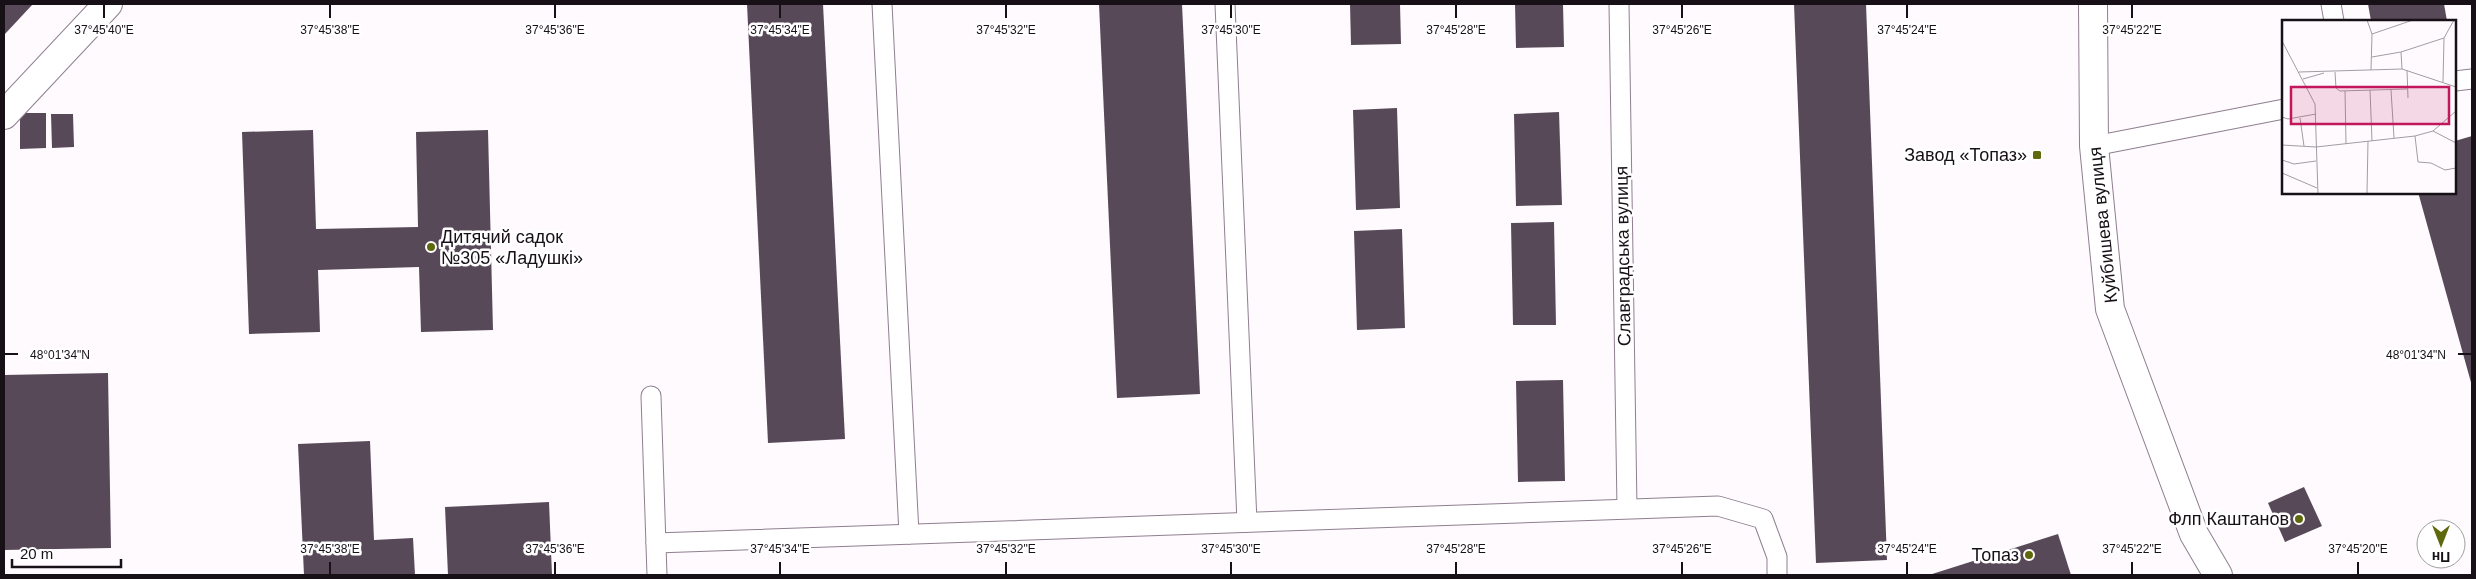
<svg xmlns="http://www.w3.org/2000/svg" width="2476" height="579" viewBox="0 0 2476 579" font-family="Arial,sans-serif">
	<rect width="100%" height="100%" fill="#fefafe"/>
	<g fill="#584958">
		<polygon points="4,4 33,4 4,35"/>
		<polygon points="747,4 823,4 845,439 768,443"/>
		<polygon points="1099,4 1182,4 1200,394 1117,398"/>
		<polygon points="1350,4 1400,4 1401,44 1351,45"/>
		<polygon points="1515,4 1563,4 1564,47 1516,48"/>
		<polygon points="1794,4 1866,4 1887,560 1816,563"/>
		<polygon points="2368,4 2444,4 2447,21 2371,21"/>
		<polygon points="1397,108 1400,208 1356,210 1353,110"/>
		<polygon points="1559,112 1562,205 1516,206 1514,114"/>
		<polygon points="20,113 46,113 46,148 20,149"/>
		<polygon points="51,114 73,114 74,147 52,148"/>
		<polygon points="313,130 316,229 418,227 416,132 488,130 493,330 421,332 419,267 318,270 320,332 249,334 242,132"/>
		<polygon points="2472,136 2472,386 2418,192 2455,192 2455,141"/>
		<polygon points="1554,222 1556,325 1513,325 1511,223"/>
		<polygon points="1402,229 1405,328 1357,330 1354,231"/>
		<polygon points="108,373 111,548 4,550 4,375"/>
		<polygon points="1563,380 1565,481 1518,482 1516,381"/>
		<polygon points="370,441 374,540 413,538 415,575 304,575 298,444"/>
		<polygon points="2304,487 2322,526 2285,542 2268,503"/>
		<polygon points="549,502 552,575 448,575 445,507"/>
		<polygon points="2058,534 2071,575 1929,575"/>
	</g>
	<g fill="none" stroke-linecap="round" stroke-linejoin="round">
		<g stroke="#8f7f8f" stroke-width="21">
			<g id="lane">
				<polyline points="882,4 909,534"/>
				<polyline points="1225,4 1247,522"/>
				<polyline points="1619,4 1627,508"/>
				<polyline points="2331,4 2334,21"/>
				<polyline points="2455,81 2472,79"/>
				<polyline points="2094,146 2284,109"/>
				<polyline points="651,396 657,575"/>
				<polyline points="656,543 1718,506 1763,519 1777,557 1777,575"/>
			</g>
		</g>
		<g stroke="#8f7f8f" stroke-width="30">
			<polyline id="street" points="4,115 108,4"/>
		</g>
		<g stroke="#8f7f8f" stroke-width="30">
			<polyline id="secondary" points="2093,4 2094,146 2110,309 2194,534 2218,575"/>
		</g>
		<use href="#lane" stroke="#fff" stroke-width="19"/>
		<use href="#street" stroke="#fff" stroke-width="28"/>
		<use href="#secondary" stroke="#fff" stroke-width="28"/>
	</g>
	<path fill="none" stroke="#171117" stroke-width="2" d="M104 5V18M330 5V18M555 5V18M780 5V18M1006 5V18M1231 5V18M1456 5V18M1682 5V18M1907 5V18M2132 5V18M5 354H18M2458 354H2471M330 562V574M555 562V574M780 562V574M1006 562V574M1231 562V574M1456 562V574M1682 562V574M1907 562V574M2132 562V574M2358 562V574"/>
	<g fill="#5e690e" stroke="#fff" stroke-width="2">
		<rect x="2032" y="150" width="10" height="10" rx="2.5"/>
		<circle cx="431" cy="247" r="5"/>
		<circle cx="2299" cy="519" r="5"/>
		<circle cx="2029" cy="555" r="5"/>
	</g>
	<g text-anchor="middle" stroke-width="5" stroke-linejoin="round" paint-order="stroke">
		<g font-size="18" fill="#171117" stroke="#fff" text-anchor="end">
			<text x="2027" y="161">Завод «Топаз»</text>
			<text x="441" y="243" text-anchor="start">Дитячий садок<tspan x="441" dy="21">№305 «Ладушкі»</tspan></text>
			<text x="2289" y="525">Флп Каштанов</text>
			<text x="2019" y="561">Топаз</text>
		</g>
		<g font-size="18" fill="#171117" stroke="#fff">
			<text transform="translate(2103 225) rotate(-96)" y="6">Куйбишева вулиця</text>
			<text transform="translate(1623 256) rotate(-91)" y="6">Славградська вулиця</text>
		</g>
	</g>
	<g transform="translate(2282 20)">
		<rect width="174" height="174" fill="#fefafe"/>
		<path fill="none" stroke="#a29da2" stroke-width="1" d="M85 0 90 14 89 50M90 14 131 0M0 21 33 84 36 174M119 32 120 49M90 37 119 32 162 18 172 0M125 50 126 78M17 52 120 49 174 67M53 52 54 68 58 71 125 69M21 59 42 53M161 62 162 18M88 70 90 121M109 70 112 118M63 71 64 124M0 97 6 99 34 94M18 98 22 126M151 111 174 123M133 116 136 142 149 143 163 150 174 148M0 125 34 127 133 116 151 111 174 91M0 140 12 144 34 141M0 153 35 168M85 173 86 121"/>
		<path fill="#c2185b" fill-opacity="0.15" stroke="#c2185b" stroke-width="2.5" d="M9 67H167V104H9Z"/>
		<rect width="174" height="174" fill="none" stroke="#171117" stroke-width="2.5"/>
	</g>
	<g font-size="12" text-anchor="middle" fill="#171117" stroke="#fff" stroke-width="5" stroke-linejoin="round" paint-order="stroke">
		<text x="104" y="34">37°45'40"E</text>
		<text x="330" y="34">37°45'38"E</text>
		<text x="555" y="34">37°45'36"E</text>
		<text x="780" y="34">37°45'34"E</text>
		<text x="1006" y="34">37°45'32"E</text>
		<text x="1231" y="34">37°45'30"E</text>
		<text x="1456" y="34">37°45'28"E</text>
		<text x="1682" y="34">37°45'26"E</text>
		<text x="1907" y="34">37°45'24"E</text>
		<text x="2132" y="34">37°45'22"E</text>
		<text x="2416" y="359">48°01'34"N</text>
		<text x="60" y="359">48°01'34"N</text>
		<text x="330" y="553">37°45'38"E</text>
		<text x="555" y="553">37°45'36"E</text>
		<text x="780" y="553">37°45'34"E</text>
		<text x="1006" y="553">37°45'32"E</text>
		<text x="1231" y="553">37°45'30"E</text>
		<text x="1456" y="553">37°45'28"E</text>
		<text x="1682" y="553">37°45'26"E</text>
		<text x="1907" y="553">37°45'24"E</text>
		<text x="2132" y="553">37°45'22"E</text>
		<text x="2358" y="553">37°45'20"E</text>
	</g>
	<rect width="2476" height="579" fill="none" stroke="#171117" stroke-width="10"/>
	<g transform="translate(2441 544) rotate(180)"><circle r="24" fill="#ffffff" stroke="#a2a0a2"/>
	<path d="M0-4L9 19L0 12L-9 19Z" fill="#5e690e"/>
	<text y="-8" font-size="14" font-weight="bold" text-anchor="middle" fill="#171117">Пн</text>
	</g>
	<path d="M12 559v8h109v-8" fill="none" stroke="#171117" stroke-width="2.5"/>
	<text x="20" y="559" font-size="15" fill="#171117" stroke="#ffffff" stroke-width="4" paint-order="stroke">20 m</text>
</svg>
